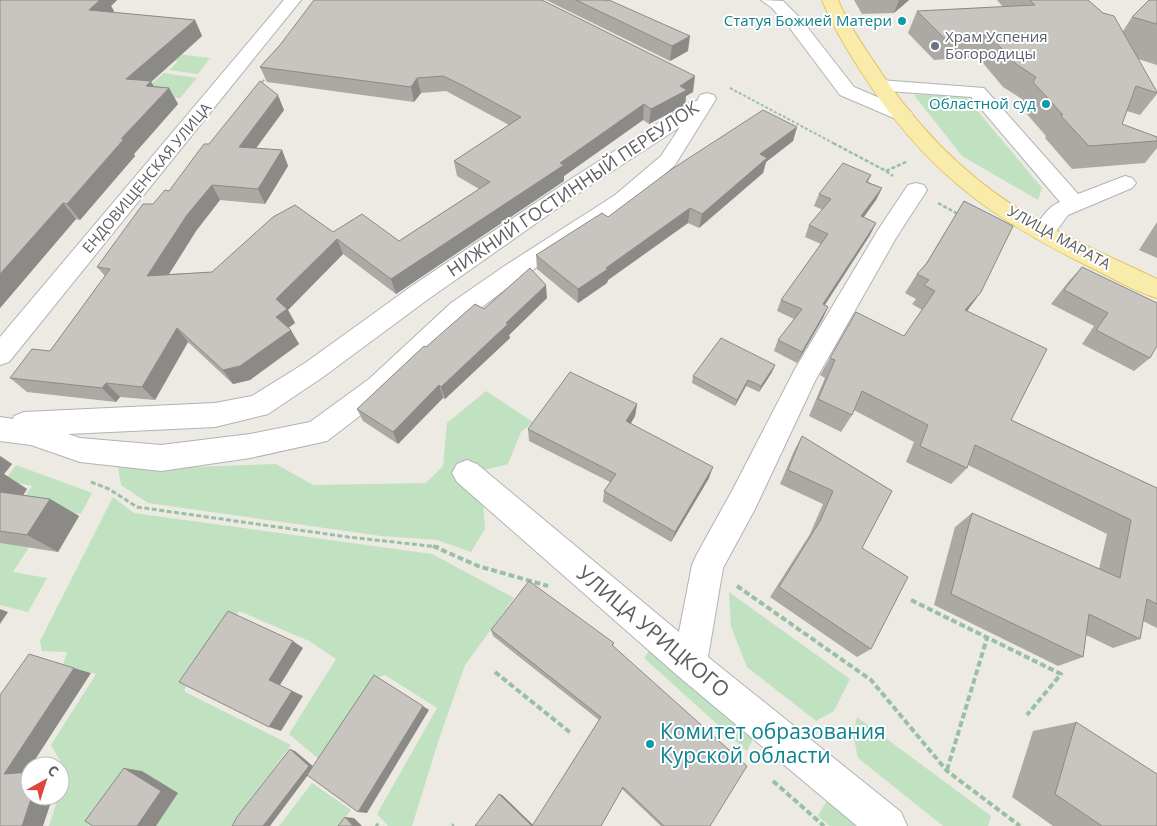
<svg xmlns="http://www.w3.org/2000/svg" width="1157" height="826" viewBox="0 0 1157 826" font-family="'Open Sans',sans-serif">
	<rect width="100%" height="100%" fill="#eceae3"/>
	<g fill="#c1e2c1">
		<polygon points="114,46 210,58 198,74 169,70 178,61 130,53 151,84 164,73 197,78 180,98 83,87"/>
		<polygon points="945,93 965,96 1042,188 1038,200 962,156 914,95"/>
		<polygon points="486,391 533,422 521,432 508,464 481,471 485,529 471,552 437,540 381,536 148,503 121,485 117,461 164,468 276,464 313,485 426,483 443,466 447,423"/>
		<polygon points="16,465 92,493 81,514 53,510 13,572 47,578 28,612 0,605 0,532 32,486 5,480"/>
		<polygon points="113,497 134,513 432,554 514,598 465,665 439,739 412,826 388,826 377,814 437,708 385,675 376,679 321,761 289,734 336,659 309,641 239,611 184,690 187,693 291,745 231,826 49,826 66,772 51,745 96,674 63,665 67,652 42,651 40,641"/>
		<polygon points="729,592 850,679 834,711 816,721 747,667 731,627"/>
		<polygon points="654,644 757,731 747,751 644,658"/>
		<polygon points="857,717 991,816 988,826 943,826 858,758 853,734"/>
		<polygon points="312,783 351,810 338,826 279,826"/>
		<polygon points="830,795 867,826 830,826 818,816"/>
	</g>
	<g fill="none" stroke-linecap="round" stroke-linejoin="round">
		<g stroke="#b0b3b7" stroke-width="2">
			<g id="minor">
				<polygon points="284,0 301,0 9,362 0,365 0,337"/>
				<polygon points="761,0 783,1 801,19 854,87 910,111 913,115 910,119 903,121 896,119 840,95 789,27 771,7"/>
				<path d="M880 80 984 88 1078 194 1125 176 1132 178 1136 183 1132 188 1068 215 1051 238 1043 241 1035 238 1032 233C1039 221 1047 207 1060 202L971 97 874 90 871 86 874 82Z"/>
				<path d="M707 93 714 95 716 99 675 165 631 205 519 279 469 317 387 395 327 441 250 458 161 471 80 462 31 445 0 441V417L13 419 14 416 24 412 215 403 252 396 305 363 409 288 571 179 691 102 697 101 700 95ZM680 127 661 156 615 195 503 267 451 303 369 379 310 422 250 434 161 445 80 438 68 434 215 427 268 414 323 377 427 300 585 189Z"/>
				<polygon points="916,183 924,185 927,190 896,238 815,381 755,509 723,568 708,657 901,812 907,826 857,826 678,676 457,482 452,473 457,464 467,460 477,464 679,632 692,565 697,554 733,489 795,369 878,230 908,185"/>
			</g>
		</g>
		<g stroke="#e6c262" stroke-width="2">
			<path id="major" d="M822 0H838C847 21 859 40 872 59 911 120 960 173 1022 211 1065 238 1112 257 1157 279V298C1133 291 1111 277 1088 266 988 217 923 168 862 73 847 49 832 26 822 0Z"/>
		</g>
		<g stroke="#99c0a4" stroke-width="2" stroke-dasharray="3 2" stroke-linecap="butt">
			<polyline points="259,86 268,75"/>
			<polyline points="730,88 835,144"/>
		</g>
		<g stroke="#99c0a4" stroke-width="2.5" stroke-dasharray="4 2" stroke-linecap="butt">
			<polyline points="833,143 886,171 908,161"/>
			<polyline points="886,171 893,176"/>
			<polyline points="938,203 958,214"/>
		</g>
		<polyline stroke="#99c0a4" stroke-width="3" stroke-dasharray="5 2.5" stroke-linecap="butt" points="91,482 109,489 137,507 348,537 439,547"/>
		<g stroke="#99c0a4" stroke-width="4" stroke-dasharray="6 3" stroke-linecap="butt">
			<polyline points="433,546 478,566 548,586"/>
			<polyline points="737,586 871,680 947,771 1020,826"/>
			<polyline points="911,600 1061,674 1027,715"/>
			<polyline points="495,672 572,734"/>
			<polyline points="947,770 987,638"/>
			<polyline points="773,781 824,826"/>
			<polyline points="376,824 378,826"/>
			<polyline points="452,826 454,825"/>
		</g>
		<use href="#minor" fill="#fff" fill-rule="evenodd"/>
		<use href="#major" fill="#f9ecab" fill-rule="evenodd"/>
	</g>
	<g fill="#aca9a5">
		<polygon points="0,0 117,0 111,6 114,11 113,12 195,20 202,36 151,82 154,86 169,88 178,104 134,154 135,156 80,220 76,219 0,308"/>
		<polygon points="546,0 604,0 688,51 670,61"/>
		<polygon points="854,0 909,0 894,13 862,14"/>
		<polygon points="997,0 1088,0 1123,31 1132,17 1157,0 1157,65 1138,59 1157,92 1157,94 1140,115 1127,111 1122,124 1157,137 1157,148 1145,163 1072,169 1045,138 1046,136 1019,105 1022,99 1003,87 978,57 934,60 908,33 917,11 1003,7"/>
		<polygon points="280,45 693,92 686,96 685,105 649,124 643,120 564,176 564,181 396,294 343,254 288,310 295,323 288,328 299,344 250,380 233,384 188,342 155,400 120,397 116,402 27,392 10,378 50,351 105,276 97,267 153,204 169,191 209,144 284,110 256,148 282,150 288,166 265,204 220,200 196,231 169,274 212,272 333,232 399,241 479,189 457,176 454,161 509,125 446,91 421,93 414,102 267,82 260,67"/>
		<polygon points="797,127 793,141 766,162 763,173 699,228 688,223 608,280 607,283 578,303 537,269 536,255"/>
		<polygon points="871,175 868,182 882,188 876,200 863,217 876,223 870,235 825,305 828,307 823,318 797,363 774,351 778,340 794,319 777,311 781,300 821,244 805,237 809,225 823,210 814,206 819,194"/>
		<polygon points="964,201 981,292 967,311 1011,420 1157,488 1157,628 1143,621 1140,639 1113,648 1086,635 1083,657 1058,666 934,605 955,527 972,513 1099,569 1107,534 968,465 967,468 951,484 906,462 914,442 854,410 852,415 841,432 809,416 825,378 820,375 830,358 904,336 922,310 912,304 916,299 905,293 917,274 925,265"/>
		<polygon points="1157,222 1157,258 1139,250"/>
		<polygon points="1082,267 1150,358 1134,371 1082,344 1094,326 1051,304 1069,281"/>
		<polygon points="547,298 509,335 510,338 445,399 443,398 398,444 363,421 357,409 426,347 484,309"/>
		<polygon points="775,365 772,372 759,392 746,386 735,406 692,383 693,376"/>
		<polygon points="637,404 635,416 631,423 709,478 671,542 603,502 604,491 610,482 529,441 528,429"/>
		<polygon points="802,436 892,491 862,548 871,649 857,657 770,597 810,534 823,504 780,484 794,451"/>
		<polygon points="0,456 12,464 4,474 27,489 23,495 50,499 79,516 58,552 0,543"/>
		<polygon points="491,630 614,643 613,646 710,826 661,826 622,789 601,826 475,826 499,794 502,795 533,825 599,720 493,636"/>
		<polygon points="1076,722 1157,826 1053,826 1012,797 1033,731"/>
	</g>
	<g fill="#8c8a86">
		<polygon points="99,0 117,0 111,6 114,11 98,26 89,10"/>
		<polygon points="899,0 909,0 894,13"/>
		<polygon points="195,20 202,36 151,82 160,98 169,88 178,104 134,154 135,156 80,220 67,204 121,139 126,79"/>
		<polygon points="690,36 688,51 670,61 672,46"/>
		<polygon points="695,76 693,92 686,96 685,105 649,124 651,109 680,86"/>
		<polygon points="417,78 421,93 414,102 411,87"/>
		<polygon points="278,95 284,110 246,162 239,147"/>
		<polygon points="644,104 643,120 564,176 564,181 396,294 391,279 560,163"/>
		<polygon points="797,127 793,141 766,162 763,173 699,228 702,214 760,154"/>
		<polygon points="282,150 288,166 265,204 258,189"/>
		<polygon points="212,185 220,200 196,231 159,290 147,276 187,215"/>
		<polygon points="882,188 876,200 856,228 861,216"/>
		<polygon points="63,203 76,219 0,308 0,274"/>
		<polygon points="690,208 688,223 608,280 607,283 578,303 578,289 606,268"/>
		<polygon points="876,223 870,235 818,315 823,304"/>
		<polygon points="337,239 343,254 288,310 295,323 284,331 276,317 276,299"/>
		<polygon points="546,285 547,298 509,335 510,338 445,399 441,387 506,323"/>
		<polygon points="981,292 967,311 965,310"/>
		<polygon points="828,307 823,318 797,363 802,352"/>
		<polygon points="177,328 188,342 155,400 142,387"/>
		<polygon points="291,330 299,344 250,380 233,384 223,370"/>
		<polygon points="775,365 772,372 759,392 761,386"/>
		<polygon points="748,380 746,386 735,406 737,400"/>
		<polygon points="106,383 120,397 116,402 102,388"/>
		<polygon points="439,385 443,398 398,444 393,432"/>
		<polygon points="637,404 635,416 625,433 626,421"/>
		<polygon points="0,456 12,464 4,474 27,489 15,508 0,499"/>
		<polygon points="713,467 709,478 671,542 675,532"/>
		<polygon points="50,499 79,516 58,552 27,535"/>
		<polygon points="0,609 8,612 0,624"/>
		<polygon points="293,641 303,648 280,685 303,696 281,731 269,727 269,680"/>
		<polygon points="74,668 91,673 31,766 30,766 30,768 25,776 4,774"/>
		<polygon points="423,706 429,710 367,813 358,812"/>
		<polygon points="290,749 295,751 314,767 270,826 263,826"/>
		<polygon points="124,768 142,771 178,793 156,826 137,826"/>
		<polygon points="499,794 502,795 534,826 532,826"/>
		<polygon points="32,796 53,796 43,826 22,826"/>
		<polygon points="345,817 354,818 362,826 353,826"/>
	</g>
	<g fill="#c8c5c0" stroke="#8c8a86">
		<polygon points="0,0 100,0 89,10 195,20 126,79 151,81 146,86 169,88 121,139 124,139 67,204 63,203 0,274"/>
		<polygon points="314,0 542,0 695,76 680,86 687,90 651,109 644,104 560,163 564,165 391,279 337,239 276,299 287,309 276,317 291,330 240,366 223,370 177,328 142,387 106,383 102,388 10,378 32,349 50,351 110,269 97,267 143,204 153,204 165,190 169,191 204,144 209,144 260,81 278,95 239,147 282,150 258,189 212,185 187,215 147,276 212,272 273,217 295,205 333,232 362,214 399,241 490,182 454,161 521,117 462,85 443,76 417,78 411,87 260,67 280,45"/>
		<polygon points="576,0 604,0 605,1 609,0 690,36 672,46"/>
		<polygon points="1030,0 1088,0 1103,13 1114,16 1157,92 1157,93 1136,86 1122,124 1157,137 1157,141 1089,146 1060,115 1063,115 1033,82 1036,77 1016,64 989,35 944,38 917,11 1035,5"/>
		<polygon points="1149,0 1157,0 1157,24 1132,17"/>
		<polygon points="763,110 797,127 760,154 767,158 702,214 690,208 606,268 608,269 578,289 536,255 602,213 608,217 672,169"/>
		<polygon points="843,163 871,175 866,182 882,188 861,216 876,223 823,304 828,307 802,352 778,340 802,309 781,300 828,234 809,225 831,199 819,194"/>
		<polygon points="964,201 1013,226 981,292 965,310 1047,349 1011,420 1157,488 1157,604 1147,599 1140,639 1089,614 1083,657 951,594 972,513 1120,578 1131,520 975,445 967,468 920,446 928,425 862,391 852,415 818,399 835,360 830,358 856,312 904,336 935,291 924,285 929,280 917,274 927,263"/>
		<polygon points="1082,267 1157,303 1157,346 1150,358 1096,330 1108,313 1064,290"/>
		<polygon points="530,268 546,285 506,323 508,324 441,387 439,385 393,432 357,409 424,346 426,347 475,304 484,309"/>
		<polygon points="721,338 775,365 761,386 748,380 737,400 693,376"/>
		<polygon points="570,372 637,404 626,421 713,467 675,532 604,491 616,474 528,429"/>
		<polygon points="802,436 892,491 862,548 908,577 871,649 779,587 820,521 833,491 788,470"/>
		<polygon points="0,492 50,499 27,535 0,531"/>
		<polygon points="529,581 614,643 612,645 747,766 710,826 664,826 623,787 601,826 475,826 499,794 532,826 601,717 491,630"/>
		<polygon points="228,611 293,641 269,680 292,691 269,727 179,682"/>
		<polygon points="29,654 74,668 4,774 30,772 30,796 32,796 22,826 0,826 0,695"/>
		<polygon points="374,675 423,706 358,812 307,775"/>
		<polygon points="1076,722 1157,774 1157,826 1102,826 1055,794"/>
		<polygon points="290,749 309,766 263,826 232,826 237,817"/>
		<polygon points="124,768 161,791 137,826 93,826 85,821"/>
		<polygon points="345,817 353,826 338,826"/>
	</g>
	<g fill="#0f9aa8" stroke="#fff" stroke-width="2">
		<circle cx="902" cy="21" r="5"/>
		<circle cx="1046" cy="104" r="5"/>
		<circle cx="650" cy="744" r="5"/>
	</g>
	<circle fill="#6b7280" stroke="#fff" stroke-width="2" cx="935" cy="46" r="5"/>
	<g text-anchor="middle" stroke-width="4" stroke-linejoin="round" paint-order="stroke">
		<g font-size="15" fill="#0d838f" stroke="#fff" text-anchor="end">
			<text x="892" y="26">Статуя Божией Матери</text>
			<text x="1036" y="109">Областной суд</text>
		</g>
		<g font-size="15" fill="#5b616d" stroke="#fff" text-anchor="start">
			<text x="945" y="42">Храм Успения<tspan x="945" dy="17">Богородицы</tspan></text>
		</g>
		<g font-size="15" fill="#5b5e62" stroke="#fff">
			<text transform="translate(147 178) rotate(-50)" y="5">ЕНДОВИЩЕНСКАЯ УЛИЦА</text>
			<text transform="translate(1059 238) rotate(29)" y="5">УЛИЦА МАРАТА</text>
		</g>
		<g font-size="18" fill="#5b5e62" stroke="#fff">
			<text transform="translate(573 189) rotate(-34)" y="6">НИЖНИЙ ГОСТИННЫЙ ПЕРЕУЛОК</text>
		</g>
		<g font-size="21" fill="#5b5e62" stroke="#fff">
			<text transform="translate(653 632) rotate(40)" y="7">УЛИЦА УРИЦКОГО</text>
		</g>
		<g font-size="21" fill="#0d838f" stroke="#fff" text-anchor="start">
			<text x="660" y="739">Комитет образования<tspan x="660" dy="24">Курской области</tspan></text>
		</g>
	</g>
	<g transform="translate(45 781) rotate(39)"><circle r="24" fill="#ffffff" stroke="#bdbfc0"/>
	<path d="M0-4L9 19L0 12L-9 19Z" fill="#dc4739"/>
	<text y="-8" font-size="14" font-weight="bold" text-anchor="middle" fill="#5b5e62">С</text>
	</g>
</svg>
